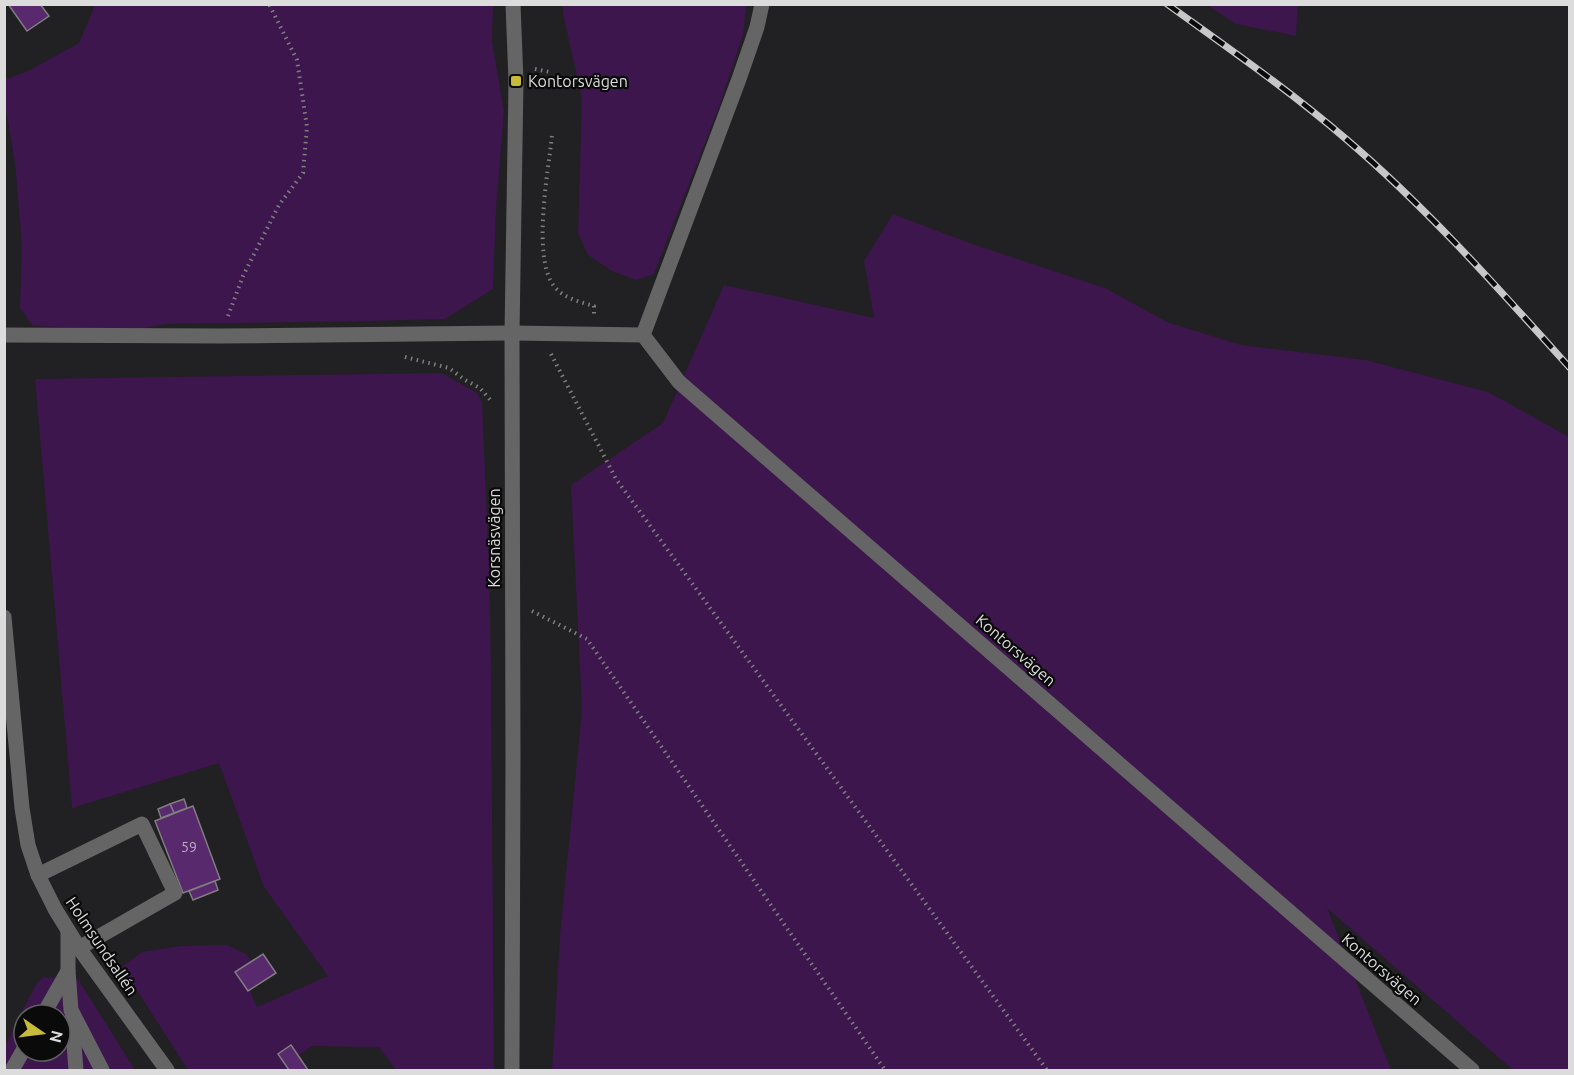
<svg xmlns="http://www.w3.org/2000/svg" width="1574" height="1075" viewBox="0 0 1574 1075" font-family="Ubuntu,sans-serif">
	<rect width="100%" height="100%" fill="#212022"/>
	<g fill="#3c164d" fill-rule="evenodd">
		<polygon points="95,5 493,5 492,42 504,112 496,209 493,289 445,319 369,321 166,324 134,330 33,326 20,308 22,245 15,164 5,104 4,80 28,71 79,43"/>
		<polygon points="563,5 746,5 743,35 718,109 654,274 636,280 612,271 588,255 578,233 582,98 563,14"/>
		<polygon points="1207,5 1298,5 1296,36 1236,24"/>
		<polygon points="893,214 975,245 1105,288 1167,322 1241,345 1366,360 1488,392 1569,437 1569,1070 1513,1070 1327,908 1391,1070 552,1070 560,935 582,710 571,485 663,423 724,285 874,318 864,261"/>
		<polygon points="442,373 477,393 482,402 489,564 491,674 494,1070 396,1070 379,1047 312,1046 288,1063 288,1070 188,1070 122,967 142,952 181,946 227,945 246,954 258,970 245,980 257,1007 328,976 264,887 219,763 72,808 35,379"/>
		<path d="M43 977 78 979 135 1070H5L4 1048 35 986ZM24 1015H60V1051H24Z"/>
	</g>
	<g fill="#58296c" stroke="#7f7d80" stroke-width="1.5">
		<polygon points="8,4 40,4 49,16 27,31"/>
		<polygon points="184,799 187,808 174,813 170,804"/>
		<polygon points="170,804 174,813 161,818 158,809"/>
		<polygon points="193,806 220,879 183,893 155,821"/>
		<polygon points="215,881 218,890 193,900 189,891"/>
		<polygon points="263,954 276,973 248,991 235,972"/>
		<polygon points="291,1045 308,1070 289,1070 278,1054"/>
	</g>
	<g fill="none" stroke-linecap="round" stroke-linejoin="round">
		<g stroke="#807f80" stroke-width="4" stroke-dasharray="1.5 4.5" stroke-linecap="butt">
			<polyline points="535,69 550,72"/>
			<path d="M552 136C548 172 532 258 554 286 563 298 580 302 594 306V315"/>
			<polyline points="228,316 243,276 279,205 303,173 307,127 297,60 269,4"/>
			<polyline points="551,354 616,479 1047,1070"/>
			<polyline points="405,357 449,368 465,380 480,388 492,402"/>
			<polyline points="532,611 587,639 885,1070"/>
		</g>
		<g stroke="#666566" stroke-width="15">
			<polyline points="4,335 220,336 512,333 643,335 679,382 1472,1070"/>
			<polyline points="643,335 739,79 757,27 762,4"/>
			<polyline points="4,617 22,808 28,845 38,875 55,909 79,948 167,1070"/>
			<polyline points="38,875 142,824 175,893 79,948"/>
			<polyline points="68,931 68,971 71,1010 102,1070"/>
			<polyline points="43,1015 68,971"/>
			<polyline points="72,1019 76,1070"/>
			<polyline points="12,1070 24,1049"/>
			<polyline points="512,1070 513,756 512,333 516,81 513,4"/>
		</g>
		<g stroke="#c8c7c8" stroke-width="7">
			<path id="rail" d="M1167 4C1228 48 1289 90 1346 139 1427 208 1498 288 1570 368"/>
		</g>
		<use href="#rail" stroke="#0a0a0a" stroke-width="4.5" stroke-dasharray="14" stroke-linecap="butt"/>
	</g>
	<rect fill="#c7bb3c" stroke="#0a0a0a" stroke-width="2" x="510" y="75" width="12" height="12" rx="3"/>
	<g text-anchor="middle" stroke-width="4.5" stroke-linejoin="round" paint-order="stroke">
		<g font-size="14" fill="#bcafc1">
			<text x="189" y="852">59</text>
		</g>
		<g font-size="16" fill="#dddcdd" stroke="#0a0a0a" text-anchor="start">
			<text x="528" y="87">Kontorsvägen</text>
		</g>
		<g font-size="16" fill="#dddcdd" stroke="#0a0a0a">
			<text transform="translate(494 538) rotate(-90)" y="6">Korsnäsvägen</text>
			<text transform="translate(1016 650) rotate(41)" y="6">Kontorsvägen</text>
			<text transform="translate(102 946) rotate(56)" y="6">Holmsundsallén</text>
			<text transform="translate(1382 969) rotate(41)" y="6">Kontorsvägen</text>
		</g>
	</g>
	<rect width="1574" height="1075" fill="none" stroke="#dddcdd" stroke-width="12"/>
	<g transform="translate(42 1033) rotate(104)"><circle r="28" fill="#0a0a0a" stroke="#5e5e5e" stroke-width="1.5"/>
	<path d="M0-4.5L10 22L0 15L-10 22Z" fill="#c7bb3c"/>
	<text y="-9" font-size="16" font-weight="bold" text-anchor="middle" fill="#dddcdd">N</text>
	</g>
</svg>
